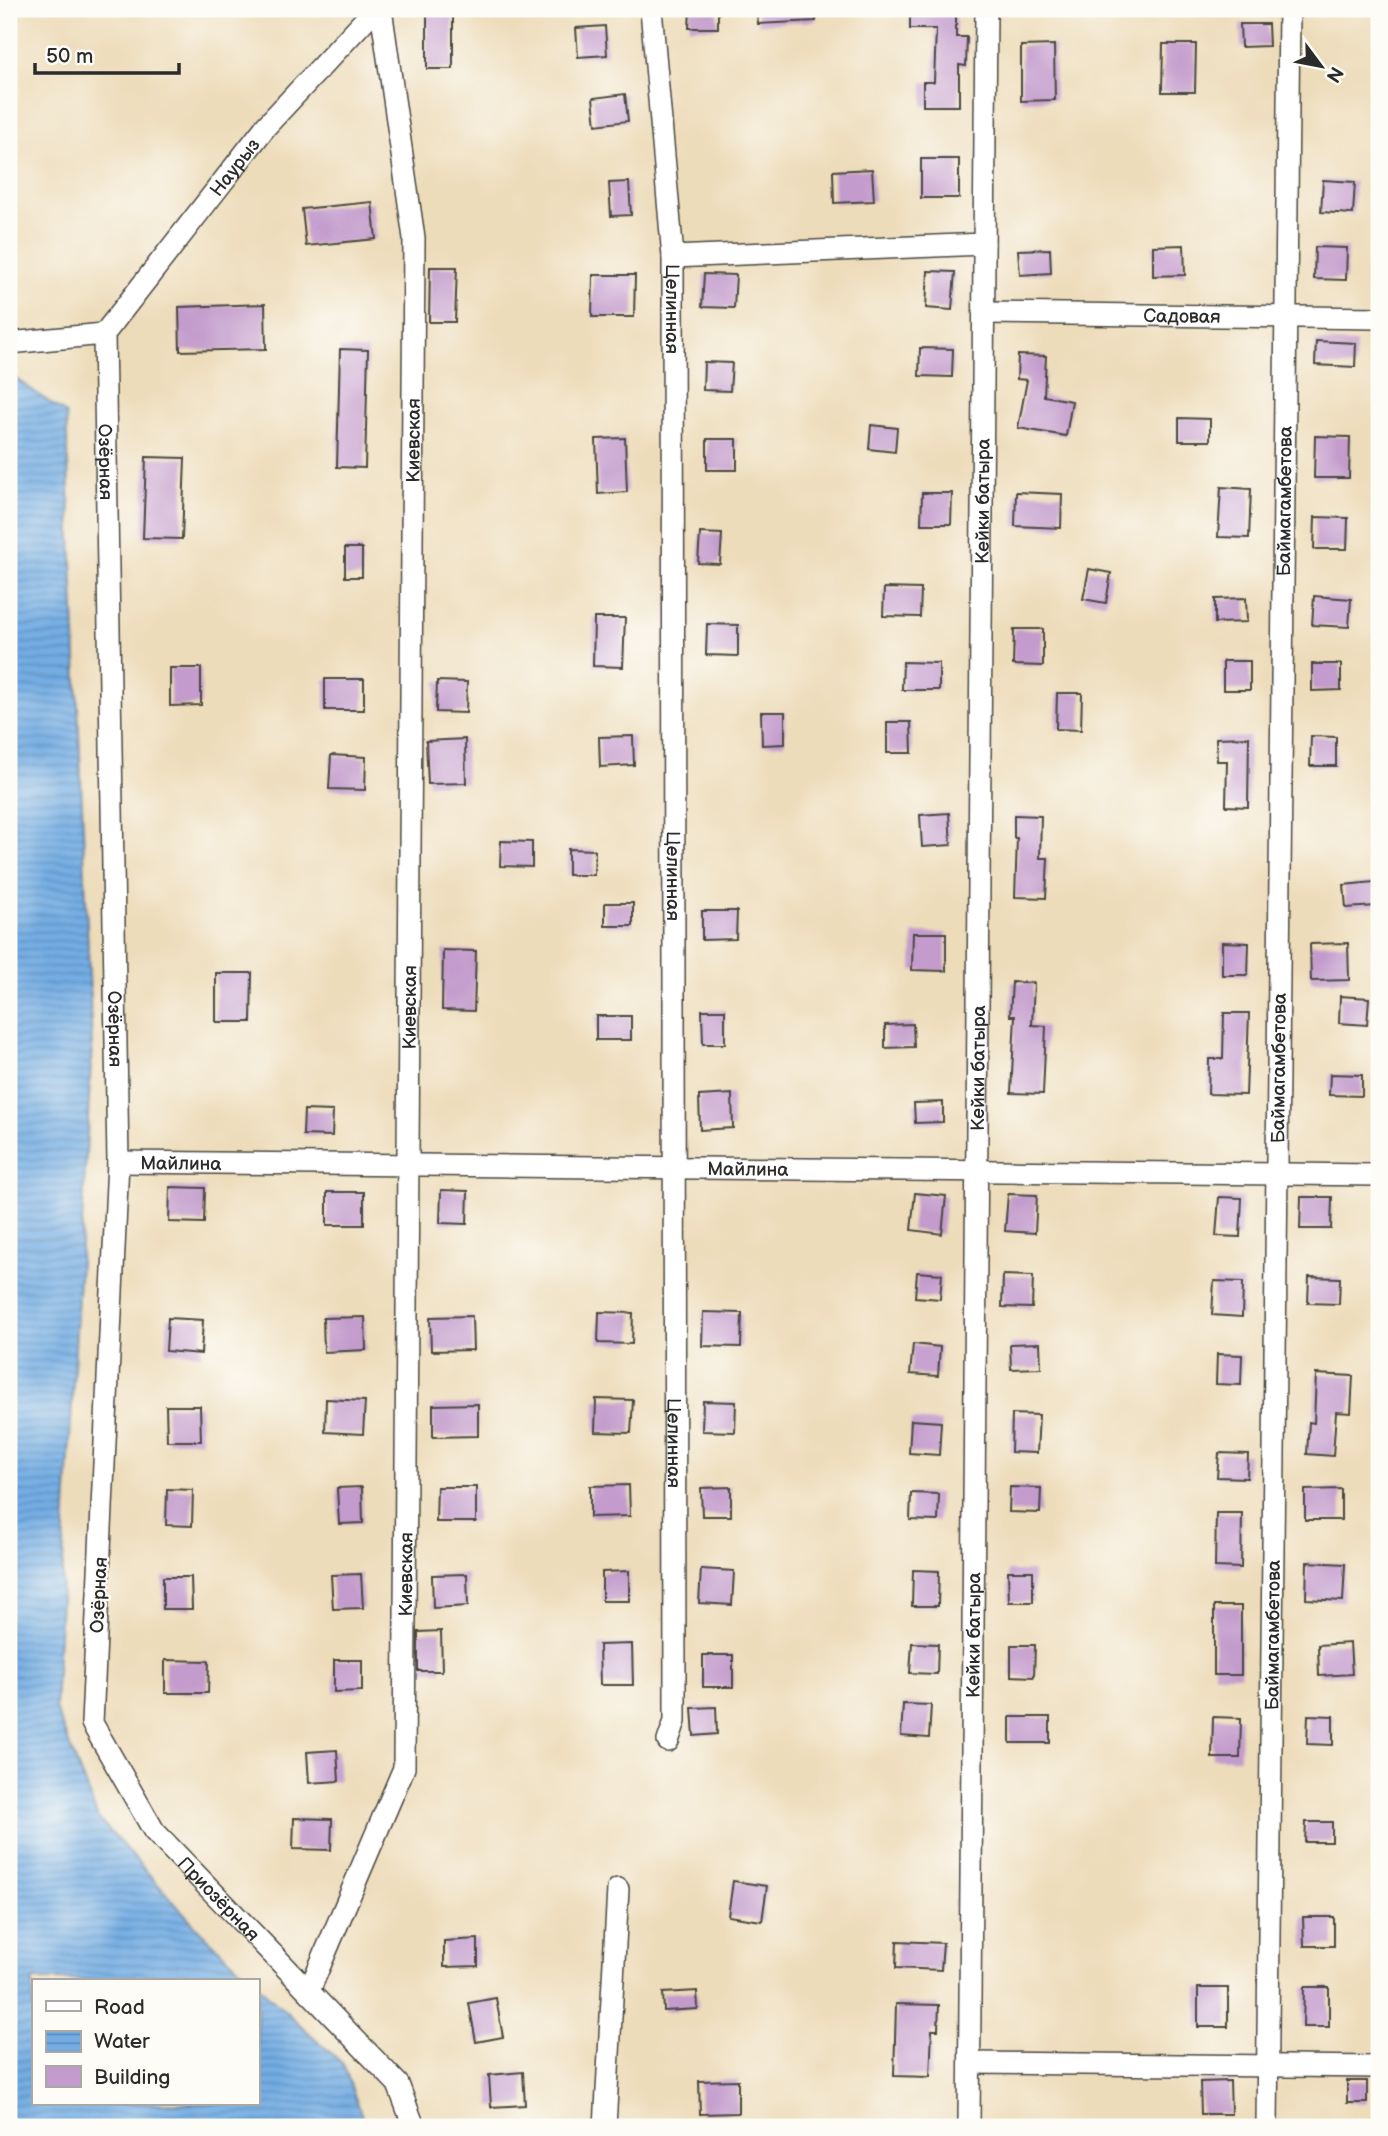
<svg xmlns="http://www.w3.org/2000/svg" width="1388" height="2136" viewBox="0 0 1388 2136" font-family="'Balsamiq Sans',sans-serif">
	<defs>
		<pattern id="water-rules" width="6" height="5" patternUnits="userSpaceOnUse" patternTransform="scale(1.75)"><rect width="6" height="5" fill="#73ade4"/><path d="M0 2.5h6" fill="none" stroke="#5f8db9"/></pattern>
	</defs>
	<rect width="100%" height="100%" fill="#fdfcf7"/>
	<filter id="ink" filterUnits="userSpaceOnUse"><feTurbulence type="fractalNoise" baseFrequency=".0143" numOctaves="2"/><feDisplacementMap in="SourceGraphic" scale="14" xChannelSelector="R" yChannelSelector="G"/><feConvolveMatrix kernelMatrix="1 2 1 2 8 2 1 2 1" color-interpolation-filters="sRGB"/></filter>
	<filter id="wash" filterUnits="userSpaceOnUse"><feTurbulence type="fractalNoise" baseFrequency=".00686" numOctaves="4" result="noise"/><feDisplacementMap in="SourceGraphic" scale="28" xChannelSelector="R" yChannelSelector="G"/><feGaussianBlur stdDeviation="1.57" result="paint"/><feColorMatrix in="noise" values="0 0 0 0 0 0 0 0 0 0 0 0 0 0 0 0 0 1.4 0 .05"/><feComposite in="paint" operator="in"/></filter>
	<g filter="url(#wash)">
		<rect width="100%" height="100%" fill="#eddcba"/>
		<polygon fill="url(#water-rules)" stroke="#4f6c88" stroke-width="2" points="9,374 66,414 92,1046 55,1708 98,1818 200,1931 252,1980 33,1980 33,2103 257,2103 257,1985 343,2064 366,2127 9,2127"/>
		<g id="blocks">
			<g fill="#c39bcc">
				<polygon points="690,9 718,9 718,28 689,28"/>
				<polygon points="757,9 816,9 816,21 758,24"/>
				<polygon points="910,9 956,9 956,37 967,37 966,66 959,65 959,106 923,106 923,82 934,82 936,29 910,29"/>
				<rect x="427" y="12" width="26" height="57"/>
				<polygon points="1240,24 1268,24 1269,46 1241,47"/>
				<polygon points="605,26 607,55 578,57 576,28"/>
				<polygon points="1163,44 1196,44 1195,92 1162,92"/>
				<polygon points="1054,45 1055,100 1021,101 1021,46"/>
				<polygon points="625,94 628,121 596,125 593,98"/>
				<rect x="921" y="159" width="38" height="39"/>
				<polygon points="872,169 874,201 834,203 833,171"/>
				<polygon points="1323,180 1355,182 1353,214 1321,212"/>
				<polygon points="629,182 631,215 611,216 609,183"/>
				<polygon points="372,202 376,239 306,246 302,209"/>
				<polygon points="1184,245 1185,275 1153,276 1153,246"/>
				<polygon points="1315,247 1347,248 1346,280 1314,279"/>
				<polygon points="1050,249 1051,273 1020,275 1018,250"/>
				<polygon points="430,267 457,267 455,322 429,322"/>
				<polygon points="928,271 955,272 952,310 926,308"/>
				<polygon points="704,274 736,275 734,308 702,307"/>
				<polygon points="593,275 635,275 634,317 592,317"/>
				<polygon points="265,304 266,349 180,351 179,307"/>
				<polygon points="1316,341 1356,343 1355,367 1315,365"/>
				<polygon points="920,348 953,349 952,377 919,376"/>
				<polygon points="340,349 368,350 365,468 337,467"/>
				<polygon points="1018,355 1046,356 1044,396 1072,401 1066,436 1018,428 1027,380 1017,379"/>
				<polygon points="704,362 732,363 730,391 703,390"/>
				<polygon points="1179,418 1210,419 1210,441 1179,441"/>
				<polygon points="871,425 897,428 895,452 869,449"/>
				<polygon points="1315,436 1350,437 1349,478 1314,478"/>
				<polygon points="625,438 627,492 598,494 596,439"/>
				<rect x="707" y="439" width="30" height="31"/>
				<polygon points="146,457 185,458 182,539 143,538"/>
				<polygon points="1221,487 1251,489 1249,538 1218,537"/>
				<polygon points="1016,492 1062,494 1061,528 1015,526"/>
				<polygon points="922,493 952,493 951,524 921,524"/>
				<polygon points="1315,517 1348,518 1347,549 1314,549"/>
				<polygon points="700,533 722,534 720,564 698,563"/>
				<rect x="345" y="548" width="17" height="29"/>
				<polygon points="1089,569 1111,573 1106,603 1083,599"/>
				<polygon points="884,588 921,589 920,617 883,616"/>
				<polygon points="1314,596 1351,599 1349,627 1312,625"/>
				<polygon points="1246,598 1247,622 1215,623 1215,599"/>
				<polygon points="594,618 625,618 623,667 593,666"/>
				<polygon points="707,624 738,625 738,656 706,655"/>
				<polygon points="1014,629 1043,629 1043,666 1013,665"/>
				<rect x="1223" y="661" width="27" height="29"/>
				<polygon points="903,662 939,663 939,690 902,690"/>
				<polygon points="1312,664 1341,664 1341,690 1312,691"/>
				<polygon points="170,668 201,668 201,705 170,706"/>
				<rect x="325" y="679" width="39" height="31"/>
				<polygon points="437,681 467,682 466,713 436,712"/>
				<polygon points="1057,693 1082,693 1081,730 1056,729"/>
				<polygon points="761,712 785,712 785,744 762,745"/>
				<polygon points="887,722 911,722 912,753 887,753"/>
				<polygon points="633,736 634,765 600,767 599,737"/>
				<polygon points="1311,736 1336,737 1336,766 1310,766"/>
				<polygon points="1249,737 1248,807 1226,806 1227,761 1217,761 1216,738"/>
				<polygon points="465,739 466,783 428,784 426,741"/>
				<polygon points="331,755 366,757 365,790 329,789"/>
				<polygon points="949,813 951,845 922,847 920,815"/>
				<polygon points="1014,815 1041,816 1040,858 1048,858 1046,898 1015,897 1017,838 1014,838"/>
				<polygon points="501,841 532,842 532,867 500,866"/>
				<polygon points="568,849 595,850 594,875 568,875"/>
				<polygon points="1374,882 1376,906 1346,908 1344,885"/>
				<rect x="605" y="903" width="28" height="23"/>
				<polygon points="702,911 737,911 736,939 702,940"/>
				<polygon points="913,933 946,933 946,971 912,970"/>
				<polygon points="1222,942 1249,943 1248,975 1222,975"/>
				<polygon points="1348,943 1349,980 1311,981 1310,944"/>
				<polygon points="443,950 476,951 474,1011 442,1010"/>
				<polygon points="216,973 252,973 251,1022 216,1022"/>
				<polygon points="1012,982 1034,983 1032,1025 1046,1026 1043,1094 1011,1093 1015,1016 1010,1016"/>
				<polygon points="1340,996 1369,998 1367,1025 1339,1023"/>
				<polygon points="702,1010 725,1010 725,1044 703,1044"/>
				<polygon points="1224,1013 1249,1013 1246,1095 1208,1094 1209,1059 1223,1059"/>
				<rect x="596" y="1016" width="35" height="24"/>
				<polygon points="913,1024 914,1047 885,1048 885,1025"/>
				<polygon points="1330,1074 1362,1075 1362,1096 1329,1095"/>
				<polygon points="732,1094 733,1128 700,1130 699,1096"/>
				<polygon points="943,1102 943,1122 915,1123 914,1103"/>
				<polygon points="304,1110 333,1111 332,1136 303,1135"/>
				<polygon points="170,1187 205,1188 204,1223 169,1222"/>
				<polygon points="441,1190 468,1191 467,1224 440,1223"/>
				<rect x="327" y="1192" width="37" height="33"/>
				<polygon points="915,1193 946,1196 942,1234 911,1230"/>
				<polygon points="1008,1194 1037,1195 1035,1233 1005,1231"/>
				<polygon points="1219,1197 1242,1198 1240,1237 1216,1236"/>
				<polygon points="1301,1197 1332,1197 1331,1229 1300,1229"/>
				<polygon points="917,1272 942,1274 940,1299 915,1297"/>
				<polygon points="1003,1275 1033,1276 1032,1308 1002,1307"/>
				<polygon points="1309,1277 1340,1278 1339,1304 1308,1303"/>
				<polygon points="1214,1281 1243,1282 1242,1317 1212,1315"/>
				<polygon points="599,1312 633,1313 632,1344 598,1343"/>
				<polygon points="703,1312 742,1313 741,1347 702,1346"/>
				<polygon points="472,1316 473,1350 431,1351 430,1317"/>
				<polygon points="365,1317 366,1350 324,1352 323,1318"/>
				<polygon points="168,1318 203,1320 201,1354 166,1351"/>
				<polygon points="1040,1343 1041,1368 1011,1369 1010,1344"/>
				<polygon points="913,1344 940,1347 938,1376 910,1374"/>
				<polygon points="1217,1354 1242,1355 1241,1385 1216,1384"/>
				<polygon points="1316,1374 1353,1376 1351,1413 1336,1412 1333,1456 1307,1454 1309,1422 1314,1423"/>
				<polygon points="326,1399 365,1401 363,1434 325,1432"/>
				<polygon points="596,1399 633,1400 631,1433 595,1432"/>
				<polygon points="703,1401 736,1402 735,1432 702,1431"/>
				<polygon points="478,1404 478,1436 433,1437 433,1405"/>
				<polygon points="166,1406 200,1406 201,1441 167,1441"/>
				<polygon points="1012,1414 1039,1415 1037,1453 1011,1452"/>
				<polygon points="911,1420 941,1422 939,1455 909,1453"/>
				<polygon points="1219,1453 1248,1454 1247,1478 1217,1477"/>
				<polygon points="629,1485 630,1516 590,1517 590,1486"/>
				<polygon points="362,1487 363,1523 339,1524 337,1488"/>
				<polygon points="437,1487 476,1487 476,1522 436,1522"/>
				<polygon points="731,1487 731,1516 702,1516 701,1488"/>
				<polygon points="1010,1487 1041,1488 1040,1513 1009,1512"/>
				<polygon points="167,1489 193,1490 192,1526 166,1525"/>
				<polygon points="1341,1489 1341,1520 1305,1520 1305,1490"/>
				<polygon points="911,1493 939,1494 938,1521 910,1520"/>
				<polygon points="1216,1513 1242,1513 1241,1568 1215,1567"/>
				<polygon points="1307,1562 1345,1564 1343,1601 1306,1599"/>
				<polygon points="701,1569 734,1571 732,1605 699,1603"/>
				<polygon points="913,1570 939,1571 938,1606 912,1606"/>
				<polygon points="629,1571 629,1601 602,1601 602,1572"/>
				<polygon points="1008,1571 1033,1571 1033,1602 1009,1602"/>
				<polygon points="361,1574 363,1608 333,1609 331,1575"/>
				<polygon points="467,1574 468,1606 433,1608 432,1575"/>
				<polygon points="163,1577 191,1577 192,1609 163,1609"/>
				<rect x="1214" y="1606" width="27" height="69"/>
				<polygon points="441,1631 442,1671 418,1671 418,1632"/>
				<polygon points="912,1643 938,1644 937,1674 910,1673"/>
				<polygon points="1350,1643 1352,1674 1319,1676 1318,1645"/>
				<polygon points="632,1644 633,1685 600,1685 599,1645"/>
				<polygon points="1011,1645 1035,1645 1034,1677 1011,1676"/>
				<rect x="703" y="1655" width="30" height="32"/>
				<polygon points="165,1660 209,1661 208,1693 165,1693"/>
				<polygon points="334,1660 362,1660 362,1691 334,1692"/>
				<polygon points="903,1704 931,1705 929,1738 901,1736"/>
				<polygon points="716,1707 717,1734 694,1736 692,1708"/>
				<polygon points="1308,1715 1333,1716 1333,1745 1307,1744"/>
				<rect x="1010" y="1717" width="40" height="26"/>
				<polygon points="1213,1717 1241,1718 1240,1758 1212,1758"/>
				<polygon points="337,1750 339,1781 309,1783 307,1752"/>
				<polygon points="294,1818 332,1819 331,1850 293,1849"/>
				<polygon points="1306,1822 1332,1822 1332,1842 1305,1842"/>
				<polygon points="733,1881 767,1886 762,1921 728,1916"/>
				<polygon points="1303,1917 1334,1917 1334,1946 1304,1946"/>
				<polygon points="478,1939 478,1966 444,1967 444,1941"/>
				<polygon points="897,1941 943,1943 941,1970 896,1968"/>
				<polygon points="1304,1987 1329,1987 1329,2027 1303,2027"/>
				<rect x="1198" y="1988" width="30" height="39"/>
				<polygon points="697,1991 698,2009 664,2011 663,1993"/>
				<polygon points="496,1998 503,2037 476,2042 469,2003"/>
				<polygon points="896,2004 939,2005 938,2030 932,2030 930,2077 894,2076"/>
				<polygon points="523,2072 525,2105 491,2107 489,2075"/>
				<polygon points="738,2080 738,2113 700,2114 699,2081"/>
				<polygon points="1230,2081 1231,2114 1201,2114 1200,2082"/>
				<rect x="1347" y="2081" width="20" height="22"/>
			</g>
		</g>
	</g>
	<g filter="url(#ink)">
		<use href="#blocks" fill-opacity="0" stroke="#484640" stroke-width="2"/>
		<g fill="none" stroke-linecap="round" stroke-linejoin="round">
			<g stroke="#484640" stroke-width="24">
				<g id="minor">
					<path id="s1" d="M651 9 673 257 675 1721 668 1741"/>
					<polyline points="673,257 984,244"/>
					<path id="s2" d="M984 313 1379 318"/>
					<path id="s3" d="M104 334 118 1162 92 1723 154 1831 398 2084 414 2127"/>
					<path id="s4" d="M104 334 267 125 375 9"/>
					<polyline points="9,343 104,334"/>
					<path id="s5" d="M118 1162 1379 1175"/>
					<path id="s6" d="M309 1991 404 1768 414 238 381 9"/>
					<polyline points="970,2063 1379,2067"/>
					<polyline points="605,2127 618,1889"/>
					<path id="s7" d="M969 2127 986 9"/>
					<path id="s8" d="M1267 2127 1289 9"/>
				</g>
			</g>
			<use href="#minor" stroke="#fff" stroke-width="21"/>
		</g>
	</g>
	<g text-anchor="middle" stroke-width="5" stroke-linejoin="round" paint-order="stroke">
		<g font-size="19" fill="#2b2b2b" stroke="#fdfcf7">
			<text dy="7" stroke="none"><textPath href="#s4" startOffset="212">Наурыз</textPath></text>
			<text dy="7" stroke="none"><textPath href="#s1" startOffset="301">Целинная</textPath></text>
			<text dy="7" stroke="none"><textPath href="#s2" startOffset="198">Садовая</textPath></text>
			<text dy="7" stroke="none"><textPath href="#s6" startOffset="1570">Киевская</textPath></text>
			<text dy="7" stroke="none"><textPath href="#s3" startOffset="128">Озёрная</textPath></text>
			<text dy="7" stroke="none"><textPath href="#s7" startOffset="1626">Кейки батыра</textPath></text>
			<text dy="7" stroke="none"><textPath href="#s8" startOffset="1626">Баймагамбетова</textPath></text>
			<text dy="7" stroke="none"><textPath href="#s1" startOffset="868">Целинная</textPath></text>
			<text dy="7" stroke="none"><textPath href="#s6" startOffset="1003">Киевская</textPath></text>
			<text dy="7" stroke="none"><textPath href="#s3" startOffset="695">Озёрная</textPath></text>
			<text dy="7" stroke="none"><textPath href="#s7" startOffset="1059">Кейки батыра</textPath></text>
			<text dy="7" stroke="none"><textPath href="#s8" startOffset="1059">Баймагамбетова</textPath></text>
			<text dy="7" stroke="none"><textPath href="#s5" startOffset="63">Майлина</textPath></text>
			<text dy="7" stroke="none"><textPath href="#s5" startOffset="630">Майлина</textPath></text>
			<text dy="7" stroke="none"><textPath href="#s1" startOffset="1435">Целинная</textPath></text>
			<text dy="7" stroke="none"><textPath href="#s6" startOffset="436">Киевская</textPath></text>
			<text transform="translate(98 1595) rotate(-87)" y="7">Озёрная</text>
			<text dy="7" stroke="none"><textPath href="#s7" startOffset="492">Кейки батыра</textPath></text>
			<text dy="7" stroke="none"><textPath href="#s8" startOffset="492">Баймагамбетова</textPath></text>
			<text dy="7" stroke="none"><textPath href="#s3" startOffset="1608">Приозёрная</textPath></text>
		</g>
	</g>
	<rect width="1388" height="2136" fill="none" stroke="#fdfcf7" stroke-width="35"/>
	<rect x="32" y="1979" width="228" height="126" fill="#fdfcf7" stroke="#a9a8a5" stroke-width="2"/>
	<rect x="46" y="2001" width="35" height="10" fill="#ffffff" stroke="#a9a8a5" stroke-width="2"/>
	<text x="94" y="2014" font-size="21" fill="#2b2b2b">Road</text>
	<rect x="46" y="2031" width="35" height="21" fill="url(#water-rules)" stroke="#a9a8a5" stroke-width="2"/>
	<text x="94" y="2048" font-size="21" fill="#2b2b2b">Water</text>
	<rect x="46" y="2066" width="35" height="21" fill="#c39bcc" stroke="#a9a8a5" stroke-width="2"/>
	<text x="94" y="2084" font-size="21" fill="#2b2b2b">Building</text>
	<g transform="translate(1321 66) rotate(122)" stroke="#fdfcf7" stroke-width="5" paint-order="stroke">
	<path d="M0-5L12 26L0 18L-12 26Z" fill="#2b2b2b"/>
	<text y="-10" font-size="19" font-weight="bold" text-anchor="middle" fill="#2b2b2b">N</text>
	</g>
	<path d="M35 63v10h144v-10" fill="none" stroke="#2b2b2b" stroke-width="3.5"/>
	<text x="46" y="63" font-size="21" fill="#2b2b2b" stroke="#fdfcf7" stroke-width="5" paint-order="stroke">50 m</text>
</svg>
